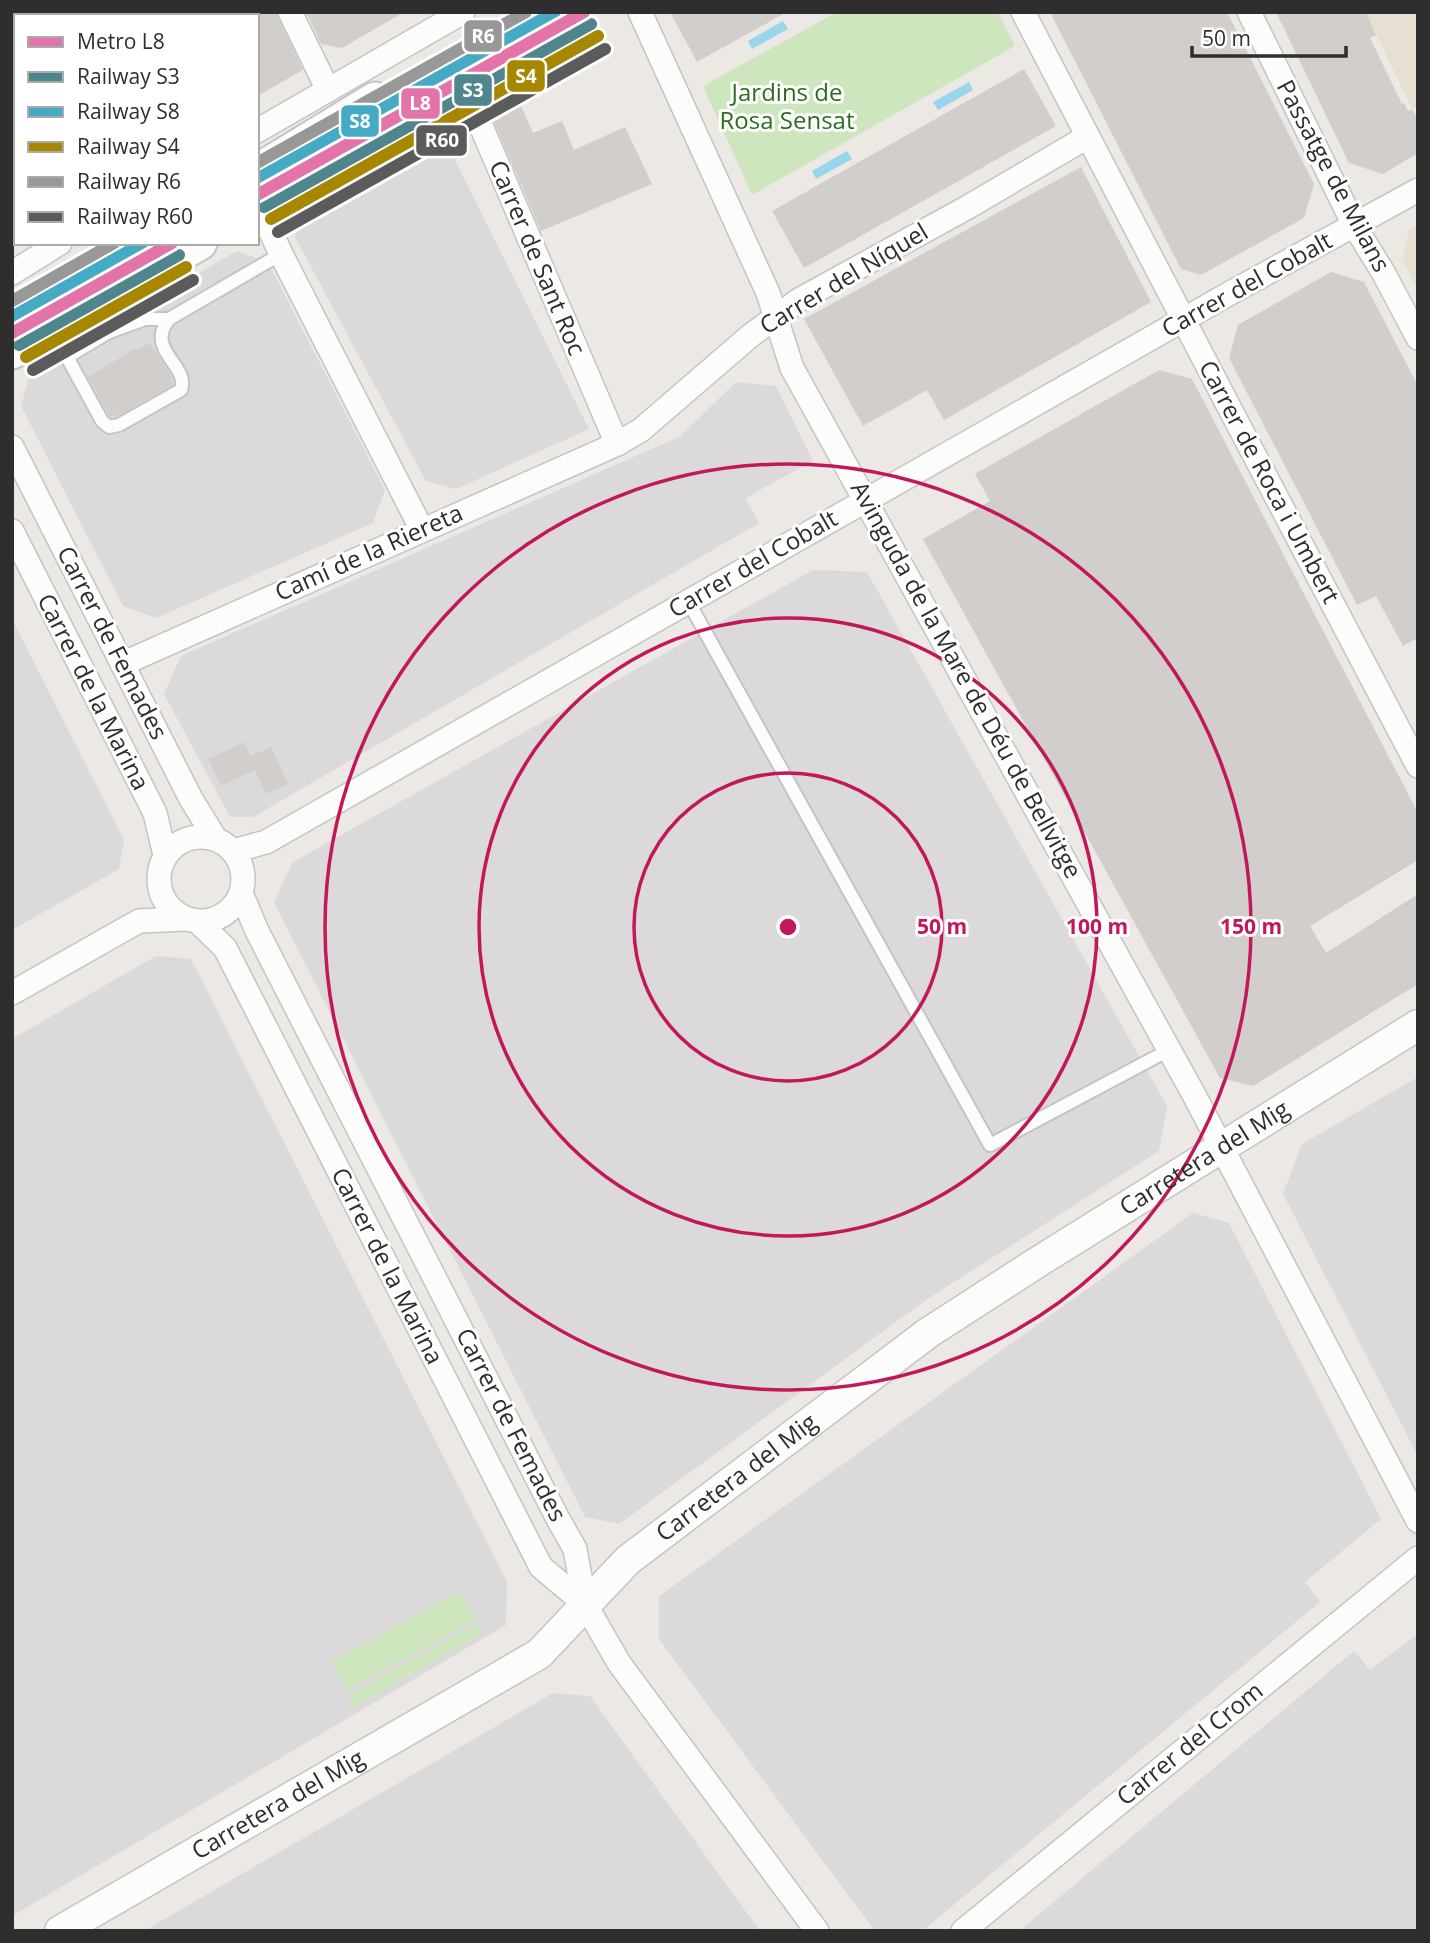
<svg xmlns="http://www.w3.org/2000/svg" width="1430" height="1943" viewBox="0 0 1430 1943" font-family="'Open Sans',sans-serif">
	<rect width="100%" height="100%" fill="#ece8e4"/>
	<g fill="#dcd9db">
		<polygon points="441,132 589,429 456,489 426,481 295,237 307,198"/>
		<polygon points="237,251 268,262 385,490 373,523 156,618 123,606 21,406 31,370"/>
		<polygon points="736,382 776,386 813,461 745,498 759,523 253,817 230,817 164,694 181,656 679,437"/>
		<polygon points="813,570 867,572 1167,1106 1159,1151 926,1300 619,1524 585,1517 274,902 293,862"/>
		<polygon points="12,619 124,840 119,869 12,930"/>
		<polygon points="156,956 191,959 507,1582 506,1625 12,1916 12,1039"/>
		<polygon points="1418,1077 1418,1456 1283,1194 1302,1144"/>
		<polygon points="1193,1213 1229,1223 1381,1519 1305,1582 1320,1602 922,1931 874,1930 659,1639 659,1596"/>
		<polygon points="1418,1634 1418,1931 1019,1931 1354,1651 1370,1670"/>
		<polygon points="553,1693 590,1696 760,1931 144,1931"/>
	</g>
	<g fill="#e6e0d3">
		<polygon points="1366,12 1418,12 1418,106 1412,109"/>
		<polygon points="1418,225 1418,290 1403,261 1409,229"/>
	</g>
	<g fill="#cee6be">
		<polygon points="837,12 998,12 1015,46 752,195 703,86"/>
		<polygon points="460,1591 476,1620 348,1689 330,1662"/>
		<polygon points="478,1623 483,1633 354,1707 347,1696"/>
	</g>
	<g fill="#99d6ec">
		<polygon points="783,21 788,29 752,49 748,41"/>
		<polygon points="969,82 973,90 938,110 933,102"/>
		<polygon points="847,151 852,159 816,179 812,171"/>
	</g>
	<g fill="#d1cecb">
		<polygon points="257,12 276,12 303,70 257,96"/>
		<polygon points="306,12 404,12 342,48 321,44"/>
		<polygon points="670,12 787,12 697,62"/>
		<polygon points="1050,12 1227,12 1314,184 1304,218 1201,275 1181,269"/>
		<polygon points="1276,12 1366,12 1376,35 1370,38 1402,104 1404,103 1408,111 1412,109 1418,120 1418,153 1383,174 1349,163"/>
		<polygon points="1024,69 1056,126 804,268 772,211"/>
		<polygon points="520,103 533,133 562,121 574,150 625,127 652,184 541,231 491,115"/>
		<polygon points="1081,167 1151,302 944,420 927,390 863,426 804,319"/>
		<polygon points="1331,272 1364,282 1418,386 1418,638 1403,646 1376,596 1357,605 1229,358 1238,325"/>
		<polygon points="150,343 171,376 173,385 116,417 114,415 110,417 88,377 136,348 137,350"/>
		<polygon points="1159,370 1192,379 1418,813 1418,860 1310,926 1326,953 1418,894 1418,984 1253,1086 1220,1078 923,539 990,501 975,474"/>
		<polygon points="244,742 251,756 271,747 288,784 266,794 255,770 221,786 208,759"/>
	</g>
	<g fill="none" stroke-linecap="round" stroke-linejoin="round">
		<g stroke="#c5c4c5" stroke-width="16">
			<g id="service">
				<polyline points="52,329 67,357 109,332 145,319 169,319 281,254"/>
				<path d="M67 357 102 421 109 427 119 425 181 390C190 365 144 350 169 319"/>
				<polyline points="688,601 990,1145 1169,1050"/>
			</g>
		</g>
		<g stroke="#c5c4c5" stroke-width="26">
			<g id="minor">
				<polyline points="165,12 166,16"/>
				<polyline points="290,12 328,90"/>
				<polyline points="640,12 768,293 792,368 1193,1093 1418,1521"/>
				<path d="M1023 12C1153 264 1286 515 1418 766"/>
				<polyline points="1249,12 1354,225 1383,272 1418,338"/>
				<polyline points="458,72 617,444"/>
				<polyline points="257,131 463,12"/>
				<polyline points="257,202 281,254 422,530"/>
				<polyline points="12,273 60,243"/>
				<polyline points="12,447 191,799 215,838"/>
				<polyline points="12,531 155,813 165,855"/>
				<polyline points="122,664 617,444 641,430 750,336 799,300 968,207 1087,137"/>
				<circle cx="201" cy="879" r="42"/>
				<polyline points="233,851 266,842 1232,292 1418,190"/>
				<polyline points="241,893 257,931 558,1519 575,1549 585,1604 619,1663 817,1931"/>
				<polyline points="197,921 225,948 541,1567 585,1604"/>
				<polyline points="12,993 139,921 186,919"/>
				<polyline points="963,1931 1418,1558"/>
			</g>
		</g>
		<g stroke="#c5c4c5" stroke-width="33">
			<g id="tertiary">
				<path id="s1" d="M60 1931 539 1654 628 1560 928 1333 1041 1260 1418 1025"/>
			</g>
		</g>
		<g stroke="#c5c4c5" stroke-width="37">
			<g id="secondary">
				<polyline points="257,171 375,99"/>
				<polyline points="257,208 288,190 363,131 470,64 543,31 574,12"/>
				<polyline points="12,314 135,243"/>
				<polyline points="12,352 200,243"/>
			</g>
		</g>
		<use href="#service" stroke="#fcfcfb" stroke-width="12"/>
		<use href="#minor" stroke="#fcfcfb" stroke-width="23"/>
		<use href="#tertiary" stroke="#fcfcfb" stroke-width="30"/>
		<use href="#secondary" stroke="#fcfcfb" stroke-width="33"/>
		<g stroke="#fff" stroke-width="18">
			<g id="rail-1">
				<polyline points="264,207 591,24"/>
				<polyline points="19,345 179,255"/>
			</g>
		</g>
		<g stroke="#fff" stroke-width="18">
			<g id="rail-2">
				<polyline points="257,179 555,12"/>
				<polyline points="12,317 143,243"/>
			</g>
		</g>
		<g stroke="#fff" stroke-width="18">
			<g id="rail-3">
				<polyline points="271,219 598,36"/>
				<polyline points="26,357 186,267"/>
			</g>
		</g>
		<g stroke="#fff" stroke-width="18">
			<g id="rail-4">
				<polyline points="257,163 526,12"/>
				<polyline points="12,301 114,243"/>
			</g>
		</g>
		<g stroke="#fff" stroke-width="18">
			<g id="rail-5">
				<polyline points="278,232 605,49"/>
				<polyline points="33,370 193,280"/>
			</g>
		</g>
		<use href="#rail-1" stroke="#4f868e" stroke-width="12"/>
		<use href="#rail-2" stroke="#45aac4" stroke-width="12"/>
		<use href="#rail-3" stroke="#a78600" stroke-width="12"/>
		<use href="#rail-4" stroke="#989898" stroke-width="12"/>
		<use href="#rail-5" stroke="#5b5b5b" stroke-width="12"/>
		<g stroke="#fff" stroke-width="18">
			<g id="metro-1">
				<polyline points="257,195 584,12"/>
				<polyline points="12,333 172,243"/>
			</g>
		</g>
		<use href="#metro-1" stroke="#e274aa" stroke-width="12"/>
	</g>
	<g fill="none" stroke="#c2185b" stroke-width="3.5">
		<circle cx="788" cy="927" r="154"/>
		<circle cx="788" cy="927" r="309"/>
		<circle cx="788" cy="927" r="463"/>
	</g>
	<g text-anchor="middle" stroke-width="6" stroke-linejoin="round" paint-order="stroke">
		<g font-size="24" fill="#2c6e1b" stroke="#fff">
			<text x="787" y="101">Jardins de<tspan x="787" dy="28">Rosa Sensat</tspan></text>
		</g>
		<g font-size="24" fill="#2e2e2e" stroke="#fff">
			<text transform="translate(1333 176) rotate(62)" y="8">Passatge de Milans</text>
			<text transform="translate(537 258) rotate(67)" y="8">Carrer de Sant Roc</text>
			<text transform="translate(844 279) rotate(-31)" y="8">Carrer del Níquel</text>
			<text transform="translate(1247 285) rotate(-29)" y="8">Carrer del Cobalt</text>
			<text transform="translate(1269 482) rotate(62)" y="8">Carrer de Roca i Umbert</text>
			<text transform="translate(369 553) rotate(-24)" y="8">Camí de la Riereta</text>
			<text transform="translate(753 564) rotate(-30)" y="8">Carrer del Cobalt</text>
			<text transform="translate(112 643) rotate(63)" y="8">Carrer de Femades</text>
			<text transform="translate(966 680) rotate(61)" y="8">Avinguda de la Mare de Déu de Bellvitge</text>
			<text transform="translate(93 692) rotate(63)" y="8">Carrer de la Marina</text>
			<text dy="8" stroke="none"><textPath href="#s1" startOffset="1386">Carretera del Mig</textPath></text>
			<text transform="translate(387 1266) rotate(63)" y="8">Carrer de la Marina</text>
			<text transform="translate(511 1425) rotate(63)" y="8">Carrer de Femades</text>
			<text dy="8" stroke="none"><textPath href="#s1" startOffset="819">Carretera del Mig</textPath></text>
			<text transform="translate(1190 1744) rotate(-39)" y="8">Carrer del Crom</text>
			<text dy="8" stroke="none"><textPath href="#s1" startOffset="252">Carretera del Mig</textPath></text>
		</g>
	</g>
	<circle cx="788" cy="927" r="10" fill="#c2185b" stroke="#fff" stroke-width="3.5"/>
	<g font-size="21" text-anchor="middle" font-weight="bold" fill="#c2185b" stroke="#fff" stroke-width="6" stroke-linejoin="round" paint-order="stroke">
		<text x="942" y="934">50 m</text>
		<text x="1097" y="934">100 m</text>
		<text x="1251" y="934">150 m</text>
	</g>
	<g stroke="#fff" stroke-width="2.5">
		<rect x="463" y="19" width="40" height="34" rx="7" fill="#989898"/>
		<rect x="506" y="59" width="40" height="34" rx="7" fill="#a78600"/>
		<rect x="453" y="73" width="40" height="34" rx="7" fill="#4f868e"/>
		<rect x="400" y="87" width="41" height="33" rx="7" fill="#e274aa"/>
		<rect x="340" y="104" width="40" height="34" rx="7" fill="#45aac4"/>
		<rect x="415" y="124" width="53" height="33" rx="7" fill="#5b5b5b"/>
	</g>
	<g font-size="19" text-anchor="middle" font-weight="bold" fill="#fff">
		<text x="483" y="43">R6</text>
		<text x="526" y="83">S4</text>
		<text x="473" y="97">S3</text>
		<text x="420" y="110">L8</text>
		<text x="360" y="128">S8</text>
		<text x="442" y="147">R60</text>
	</g>
	<rect width="1430" height="1943" fill="none" stroke="#2e2e2e" stroke-width="28"/>
	<rect x="14" y="14" width="245" height="231" fill="#ffffff" stroke="#ababab" stroke-width="2"/>
	<rect x="28" y="37" width="35" height="10" fill="#e274aa" stroke="#ababab" stroke-width="2"/>
	<text x="77" y="49" font-size="21" fill="#2e2e2e">Metro L8</text>
	<rect x="28" y="72" width="35" height="10" fill="#4f868e" stroke="#ababab" stroke-width="2"/>
	<text x="77" y="84" font-size="21" fill="#2e2e2e">Railway S3</text>
	<rect x="28" y="107" width="35" height="10" fill="#45aac4" stroke="#ababab" stroke-width="2"/>
	<text x="77" y="119" font-size="21" fill="#2e2e2e">Railway S8</text>
	<rect x="28" y="142" width="35" height="10" fill="#a78600" stroke="#ababab" stroke-width="2"/>
	<text x="77" y="154" font-size="21" fill="#2e2e2e">Railway S4</text>
	<rect x="28" y="177" width="35" height="10" fill="#989898" stroke="#ababab" stroke-width="2"/>
	<text x="77" y="189" font-size="21" fill="#2e2e2e">Railway R6</text>
	<rect x="28" y="212" width="35" height="10" fill="#5b5b5b" stroke="#ababab" stroke-width="2"/>
	<text x="77" y="224" font-size="21" fill="#2e2e2e">Railway R60</text>
	<path d="M1192 46v10h154v-10" fill="none" stroke="#2e2e2e" stroke-width="3.5"/>
	<text x="1202" y="46" font-size="21" fill="#2e2e2e" stroke="#ffffff" stroke-width="5" paint-order="stroke">50 m</text>
</svg>
